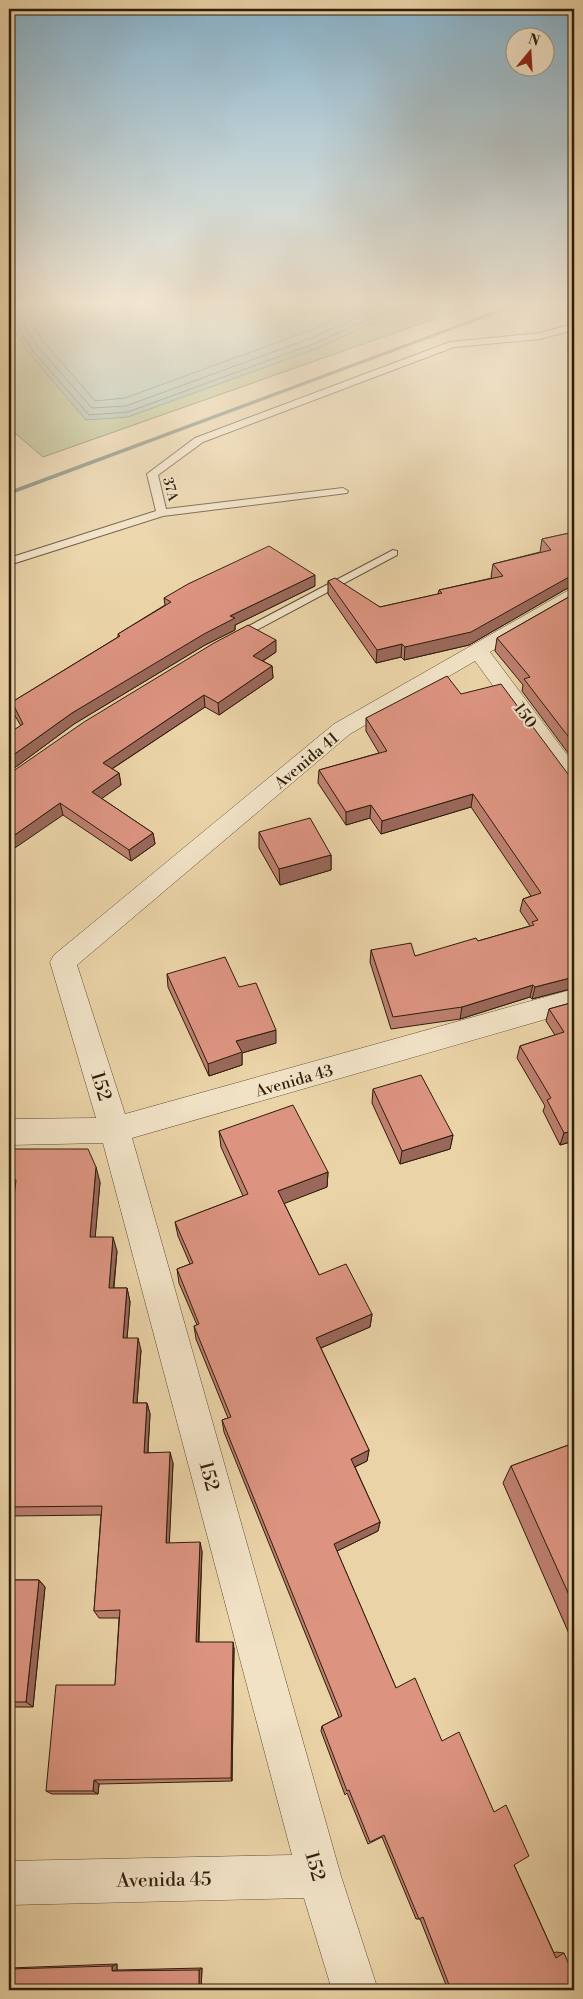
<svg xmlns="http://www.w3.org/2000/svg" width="583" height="1999" viewBox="0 0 583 1999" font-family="'Libre Bodoni',serif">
	<rect width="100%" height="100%" fill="#ead3a7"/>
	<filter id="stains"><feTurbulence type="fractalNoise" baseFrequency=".004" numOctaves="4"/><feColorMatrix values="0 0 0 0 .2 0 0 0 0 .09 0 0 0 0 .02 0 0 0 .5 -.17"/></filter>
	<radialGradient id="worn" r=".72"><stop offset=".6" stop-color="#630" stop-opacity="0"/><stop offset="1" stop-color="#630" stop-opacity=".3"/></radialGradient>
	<polygon fill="#b2be8a" stroke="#706e4a" points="9,302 482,302 43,457 9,428"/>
	<polygon fill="#98b7ad" stroke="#6e796c" points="40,302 405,302 399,311 318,348 128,417 86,420 28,352 9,321 9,315"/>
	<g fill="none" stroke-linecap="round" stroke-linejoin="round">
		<g stroke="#636a5c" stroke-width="1">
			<polyline points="40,302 38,308 15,318 14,321 32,350 89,415 128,412 316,343 395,307 399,302"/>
			<polyline points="46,302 42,312 25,321 24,324 37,346 92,408 126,406 314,337 391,302"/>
			<polyline points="54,302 50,315 34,327 43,341 95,401 125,398 311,330 374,302"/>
		</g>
		<polygon fill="#6e796c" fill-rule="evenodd" points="519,302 527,302 9,495 9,491"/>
		<g stroke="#5d4a32" stroke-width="2">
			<g id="lane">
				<polygon points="574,324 574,330 540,339 454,347 203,442 158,475 166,509 343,488 348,491 347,493 163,516 9,565 9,558 156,511 147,474 195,438 450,342 540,333"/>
				<polygon points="393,550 397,551 397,555 236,641 228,641 226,638"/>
			</g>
		</g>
		<g stroke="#5d4a32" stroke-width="1">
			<polygon id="street" points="574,589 574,603 490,652 574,764 574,788 566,786 475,661 350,734 77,965 125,1114 574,989 574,1011 132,1138 341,1876 378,1990 332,1990 304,1898 9,1905 9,1861 292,1855 103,1143 9,1145 9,1119 96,1118 50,962 54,955 334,724 567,591"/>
		</g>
		<use href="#lane" fill="#f1e2c6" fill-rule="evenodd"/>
		<use href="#street" fill="#f1e2c6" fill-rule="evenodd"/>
	</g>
	<g fill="#bd7f6f" stroke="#2e1d0b">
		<polygon points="574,532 574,588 573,587 566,589 469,645 404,660 401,657 376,663 328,594 328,581 380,607 438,594 439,590 492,578 491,577 493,564 540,552 542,539"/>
		<polygon points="315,586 235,625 235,630 205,645 74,724 9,772 9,733 21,726 14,714 12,702 118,637 118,634 165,605 164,598"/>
		<polygon points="574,594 574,761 522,691 523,685 495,651 497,638"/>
		<polygon points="276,652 263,661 272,666 273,678 219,715 205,707 112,769 119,773 121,785 101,798 153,833 155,844 131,861 63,815 9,774"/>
		<polygon points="461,694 568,774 574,776 574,988 532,999 530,997 460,1019 391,1029 370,962 371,950 415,956 478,941 530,926 520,911 523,899 531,896 471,807 381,834 370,818 346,825 318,783 319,770 379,753 366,731 366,718"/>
		<polygon points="259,832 331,855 331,870 280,885 259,848"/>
		<polygon points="167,974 239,987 276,1043 242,1053 242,1065 209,1076 168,987"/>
		<polygon points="574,1002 574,1141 560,1145 543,1111 545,1106 517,1058 520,1046 555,1035 546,1021 549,1009"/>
		<polygon points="373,1089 453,1135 450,1149 400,1164 372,1103"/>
		<polygon points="219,1131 328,1172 327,1187 284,1203 319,1275 372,1314 370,1327 321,1348 369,1450 367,1461 355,1467 380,1522 378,1531 337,1551 396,1688 442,1741 514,1865 554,1953 556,1952 564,1953 574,1990 448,1990 420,1919 416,1919 382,1837 368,1844 347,1793 345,1795 321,1731 322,1726 339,1717 224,1432 222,1420 228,1418 196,1339 194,1326 197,1325 179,1283 177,1269 190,1264 178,1236 175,1222 243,1196 221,1147"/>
		<polygon points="9,1168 100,1182 95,1237 117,1251 114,1288 127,1288 130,1302 127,1338 141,1350 137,1403 147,1403 150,1414 148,1452 173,1463 169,1543 202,1551 199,1642 234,1648 232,1781 99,1784 98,1794 52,1794 46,1791 115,1685 119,1618 99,1618 94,1611 101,1515 9,1516 9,1347 10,1337 9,1337 9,1237 14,1195 13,1195 9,1185"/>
		<polygon points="574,1443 574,1645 503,1483 511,1466"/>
		<polygon points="9,1580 39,1580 45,1587 33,1707 9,1707"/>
		<polygon points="117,1964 117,1970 202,1968 201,1990 9,1990 9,1968"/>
	</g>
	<g fill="#9a685a" stroke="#2e1d0b">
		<polygon points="315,575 315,586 235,625 235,630 205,645 74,724 9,772 9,758 72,713 230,616"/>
		<polygon points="574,575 573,587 566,589 469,645 404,660 405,647 569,577"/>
		<polygon points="574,632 574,645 570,634"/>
		<polygon points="276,640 276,652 253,667 253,656"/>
		<polygon points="402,644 401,657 376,663 377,650"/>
		<polygon points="272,666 273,678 219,715 218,703"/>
		<polygon points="204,695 205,707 104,774 103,763"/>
		<polygon points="119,773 121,785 94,804 92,792"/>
		<polygon points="473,794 471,807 381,834 382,821"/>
		<polygon points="60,803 63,815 9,852 9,839"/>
		<polygon points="371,805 370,818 346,825 346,812"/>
		<polygon points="153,833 155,844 131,861 129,850"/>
		<polygon points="331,855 331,870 280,885 279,869"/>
		<polygon points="574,977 574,988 532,999 535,987"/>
		<polygon points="9,981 13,996 9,1015"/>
		<polygon points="533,985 530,997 460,1019 462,1007"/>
		<polygon points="276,1030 276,1043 242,1053 242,1065 209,1076 208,1064 236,1041"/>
		<polygon points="574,1131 574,1141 560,1145 564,1133"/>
		<polygon points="453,1135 450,1149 400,1164 402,1151"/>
		<polygon points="96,1167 100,1182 94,1251 90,1237"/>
		<polygon points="328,1172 327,1187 278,1206 278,1191"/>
		<polygon points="113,1237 117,1251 112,1302 109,1288"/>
		<polygon points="127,1288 130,1302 126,1351 123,1338"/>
		<polygon points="372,1314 370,1327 316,1350 316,1338"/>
		<polygon points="138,1338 141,1350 136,1414 133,1403"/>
		<polygon points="147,1403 150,1414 147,1463 144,1453"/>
		<polygon points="369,1450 367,1461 350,1469 351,1459"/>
		<polygon points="170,1452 173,1463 169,1551 166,1543"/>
		<polygon points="380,1522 378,1531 333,1553 334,1544"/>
		<polygon points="200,1542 202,1551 198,1648 196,1642"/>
		<polygon points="39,1580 45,1587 33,1707 26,1702"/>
		<polygon points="233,1642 234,1648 232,1781 231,1778"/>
		<polygon points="94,1780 99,1784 98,1794 93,1791"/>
		<polygon points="117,1964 117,1970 112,1971 112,1966"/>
		<polygon points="202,1968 201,1990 199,1990 199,1970"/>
	</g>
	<g fill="#dc9481" stroke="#2e1d0b">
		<polygon points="574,532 574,575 569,577 471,632 405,647 402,644 377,650 328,581 335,578 380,607 442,593 439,590 503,576 493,564 551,550 542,539"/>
		<polygon points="269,546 315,575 230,616 235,618 204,634 72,713 9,758 9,733 23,724 12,702 120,636 118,634 171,602 164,598 188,584"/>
		<polygon points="574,594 574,632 570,634 574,639 574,744 524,679 530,677 497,638"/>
		<polygon points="248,625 276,640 253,656 272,666 218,703 204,695 103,763 119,773 92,792 153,833 129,850 60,803 9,839 9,774 84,722 214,643"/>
		<polygon points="447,676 461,694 501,684 568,774 574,776 574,977 535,987 533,985 462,1007 393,1017 371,950 411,943 415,956 476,938 478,941 534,925 532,922 538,920 523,899 541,893 473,794 382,821 371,805 346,812 319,770 387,751 366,718"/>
		<polygon points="310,818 331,855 279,869 259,832"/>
		<polygon points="225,957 239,987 256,983 276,1030 236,1041 242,1052 208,1064 167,974"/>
		<polygon points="574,1002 574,1131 564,1133 547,1100 551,1098 520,1046 564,1032 549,1009"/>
		<polygon points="421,1075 453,1135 402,1151 373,1089"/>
		<polygon points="293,1105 328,1172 278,1191 319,1275 346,1264 372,1314 316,1338 369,1450 351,1459 380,1522 334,1544 396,1688 415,1678 442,1741 459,1732 494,1812 506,1805 529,1856 514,1865 556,1958 564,1953 574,1976 574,1990 451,1990 423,1917 419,1919 384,1835 370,1842 349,1790 347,1791 322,1726 342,1716 222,1420 231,1417 194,1326 199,1324 177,1269 193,1263 175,1222 248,1194 219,1131"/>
		<polygon points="12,1149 88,1149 96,1167 90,1237 113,1237 109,1288 127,1288 123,1338 138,1338 133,1403 147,1403 144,1453 170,1452 166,1543 200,1542 196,1642 233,1642 231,1778 94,1780 93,1791 46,1791 56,1685 115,1685 120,1610 94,1611 102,1506 9,1507 9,1347 12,1324 9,1324 9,1237 16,1180 9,1180 9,1168"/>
		<polygon points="574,1443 574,1606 511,1466"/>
		<polygon points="9,1580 39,1580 26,1702 9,1702"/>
		<polygon points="112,1966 112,1971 199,1970 199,1990 9,1990 9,1969"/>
	</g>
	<linearGradient id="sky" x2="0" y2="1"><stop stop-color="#88b5d0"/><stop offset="0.52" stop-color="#f6ebd7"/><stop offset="1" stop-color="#f6ebd7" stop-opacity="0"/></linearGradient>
	<rect width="583" height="582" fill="url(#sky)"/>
	<g text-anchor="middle" stroke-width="4" stroke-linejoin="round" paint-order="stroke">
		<g font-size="14" fill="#2e1d0b" stroke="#f1e2c6">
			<text transform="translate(171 489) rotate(75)" y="5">37A</text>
		</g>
		<g font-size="16" fill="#2e1d0b" stroke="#f1e2c6">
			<text transform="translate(526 715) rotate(53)" y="6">150</text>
			<text transform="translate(306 760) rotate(-40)" y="6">Avenida 41</text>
			<text transform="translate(294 1080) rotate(-16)" y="6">Avenida 43</text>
		</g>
		<g font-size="19" fill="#2e1d0b" stroke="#f1e2c6">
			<text transform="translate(102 1086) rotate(73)" y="7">152</text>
			<text transform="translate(210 1476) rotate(75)" y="7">152</text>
			<text transform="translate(316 1866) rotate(74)" y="7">152</text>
			<text transform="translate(164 1879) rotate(-1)" y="7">Avenida 45</text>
		</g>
	</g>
	<rect width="583" height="1999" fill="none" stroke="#ead3a7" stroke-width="30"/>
	<rect x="10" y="10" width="563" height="1979" fill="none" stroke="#2e1d0b" stroke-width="2.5"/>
	<rect x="15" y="15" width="553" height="1969" fill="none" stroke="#2e1d0b"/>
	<g transform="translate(530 52) rotate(18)"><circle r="24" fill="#f1e2c6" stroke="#a3937b"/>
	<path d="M0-4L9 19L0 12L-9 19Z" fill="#8f2418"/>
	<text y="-8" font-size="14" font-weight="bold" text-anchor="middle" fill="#2e1d0b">N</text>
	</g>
	<rect width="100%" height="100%" filter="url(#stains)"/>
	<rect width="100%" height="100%" fill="url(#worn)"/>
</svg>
